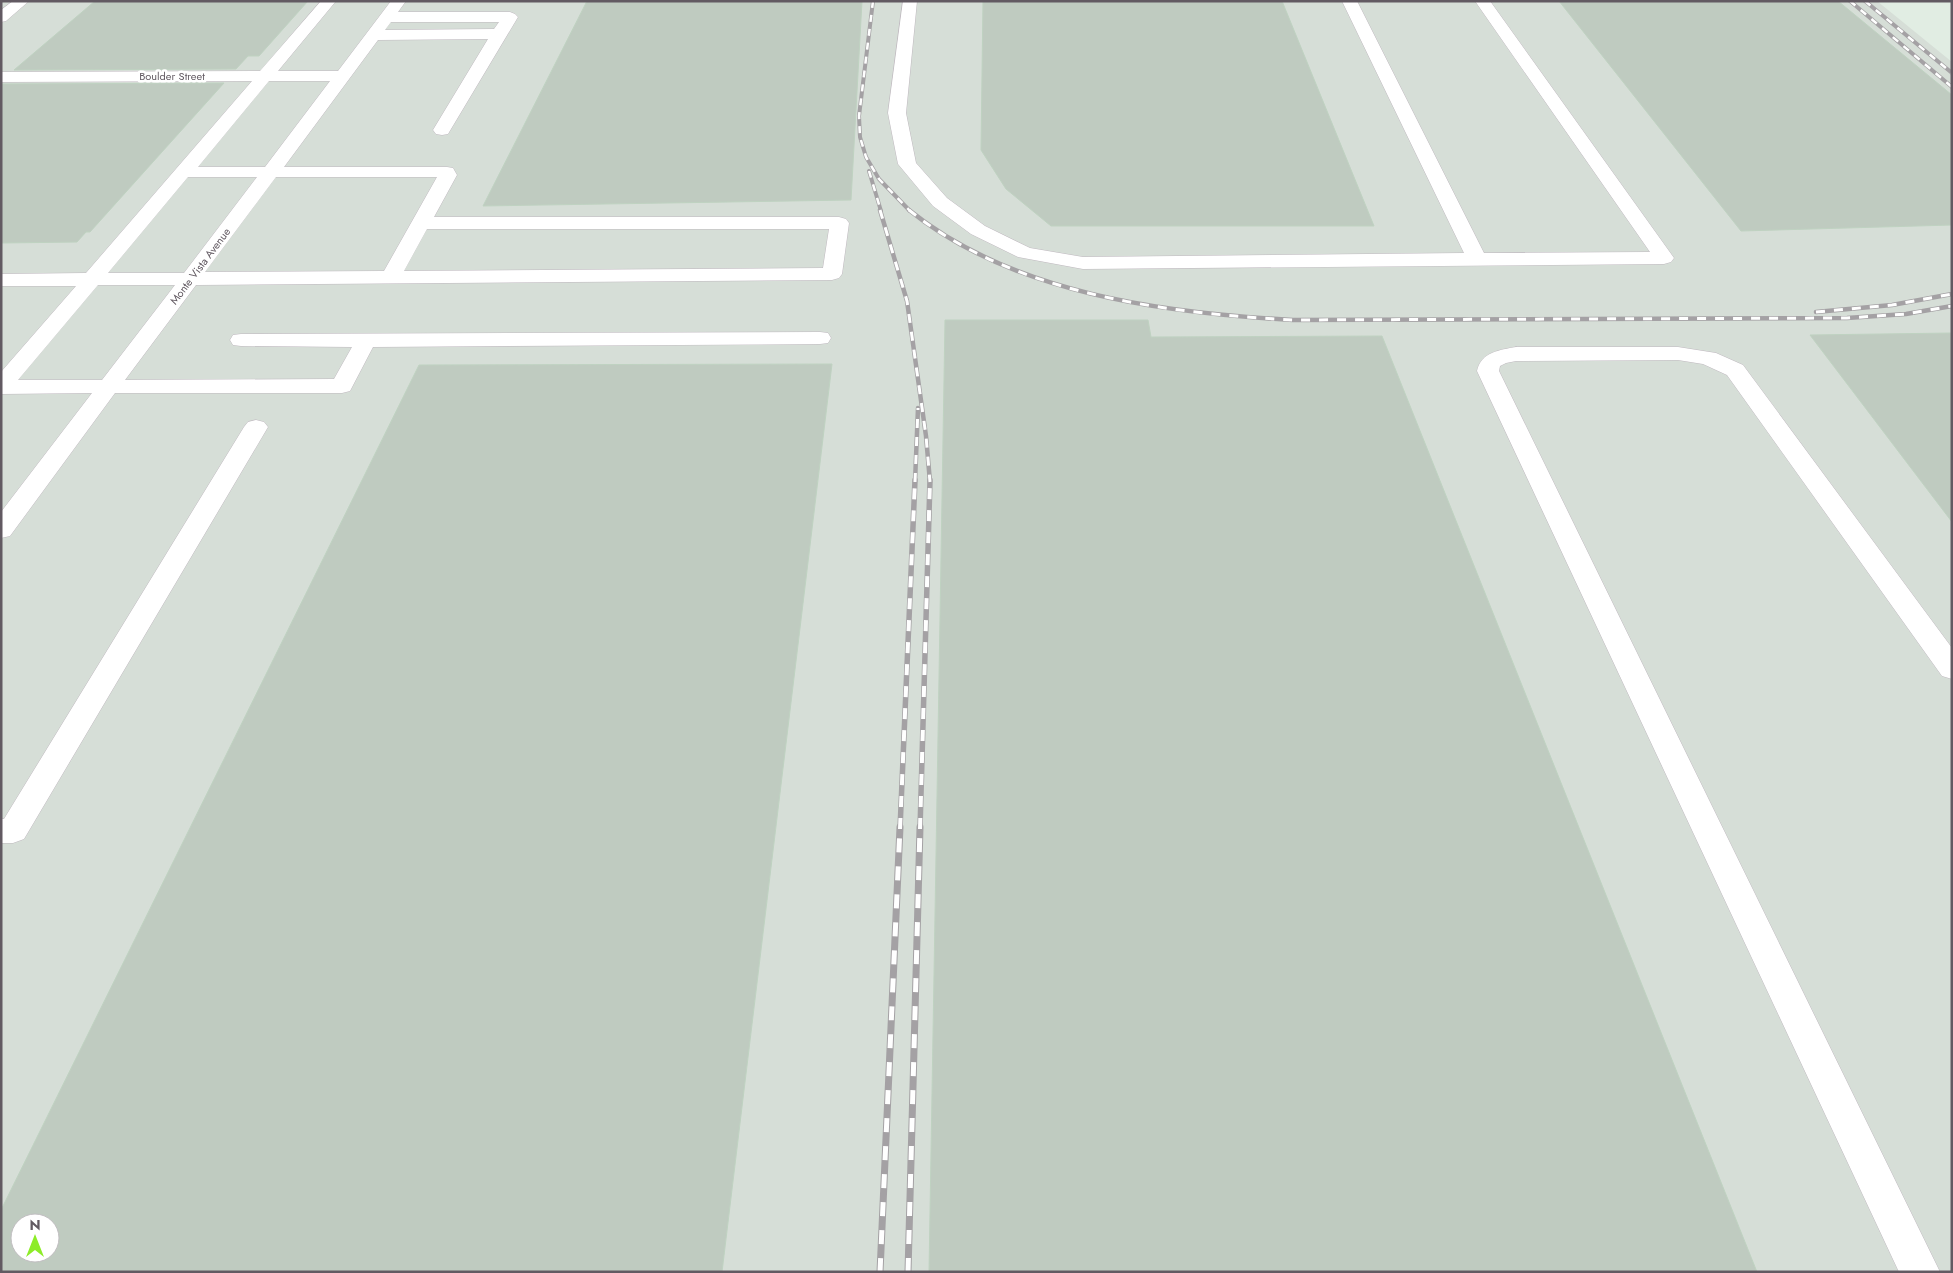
<svg xmlns="http://www.w3.org/2000/svg" width="1953" height="1273" viewBox="0 0 1953 1273" font-family="Jost,sans-serif">
	<rect width="100%" height="100%" fill="#e1ede3"/>
	<path fill="#d6ded7" fill-rule="evenodd" d="M1 1H1877L1952 62V1272H1ZM20 1223H50V1253H20Z"/>
	<g fill="#bfcbc0" stroke="#bfd2c1" fill-rule="evenodd">
		<polygon points="95,1 308,1 259,56 248,56 236,69 14,70"/>
		<polygon points="587,1 862,1 851,200 483,206"/>
		<polygon points="983,1 1282,1 1374,226 1051,226 1006,189 981,150"/>
		<polygon points="1559,1 1838,1 1952,95 1952,225 1741,231"/>
		<polygon points="224,83 90,232 86,232 77,242 1,243 1,84"/>
		<polygon points="945,320 1148,320 1151,337 1382,336 1757,1272 929,1272"/>
		<polygon points="1952,333 1952,522 1810,335"/>
		<path d="M832 364 722 1272H1V1210L419 365ZM20 1223H50V1253H20Z"/>
	</g>
	<g fill="none" stroke-linecap="round" stroke-linejoin="round">
		<g stroke="#c0b9c0" stroke-width="1">
			<g id="minor">
				<polygon points="13,1 29,1 6,21 1,22 1,10"/>
				<path d="M321 1H336L278 71H338L391 1H406L398 12H510L515 14 518 17 448 134 442 135 436 134 433 130 488 39 378 40 284 167H447L453 168 457 175 434 217H839L846 219 849 223 842 274 839 278 832 280 196 285 125 380 334 379 352 347 241 346 233 345 230 340 233 335 241 334 820 332 828 333 831 338 828 343 820 344 373 347 350 391 342 393H115L10 536 1 538V512L92 393 1 394V372L76 286H1V274L86 273 252 81 1 82V72L260 71ZM391 22H499L494 29 385 30ZM269 81H330L265 167H198ZM188 177H257L184 273H108ZM276 177H437L384 271 205 272ZM427 229H829L823 268 404 271ZM98 285H175L102 380H18Z"/>
				<polygon points="903,1 917,1 906,113 916,163 947,198 985,226 1030,248 1083,257 1464,253 1342,1 1357,1 1484,253 1650,252 1475,1 1490,1 1674,258 1671,262 1664,264 1083,269 1018,257 971,234 933,206 898,164 888,113"/>
				<path d="M1516 347H1678L1716 353 1743 365 1952 648V679L1942 676 1727 375 1703 364 1678 360 1516 361 1506 363 1500 366 1499 371 1940 1272H1899L1477 371C1481 352 1500 350 1516 347Z"/>
				<polygon points="256,420 264,422 268,427 24,839 13,843 1,843 1,819 4,819 244,427 248,422"/>
			</g>
		</g>
		<use href="#minor" fill="#fff" fill-rule="evenodd"/>
		<g stroke="#a4a1a4" stroke-width="4">
			<g id="rail-far3">
				<polyline points="873,1 859,116 860,137 866,157 879,179 910,211"/>
				<polyline points="1850,1 1952,87"/>
				<polyline points="1865,1 1952,73"/>
				<polyline points="869,171 881,211"/>
			</g>
		</g>
		<g stroke="#a4a1a4" stroke-width="4.5">
			<g id="rail-far2">
				<polyline points="880,210 907,301 926,436 930,482"/>
				<path d="M909 210C1013 294 1164 313 1293 320L1847 318 1906 314 1952 306"/>
				<polyline points="1816,312 1892,305 1952,294"/>
				<polyline points="915,482 918,408"/>
			</g>
		</g>
		<g stroke="#a4a1a4" stroke-width="5.5">
			<g id="rail-far1">
				<polyline points="900,829 915,480"/>
				<polyline points="920,829 930,480"/>
			</g>
		</g>
		<g stroke="#a4a1a4" stroke-width="7">
			<g id="rail">
				<polyline points="880,1272 900,827"/>
				<polyline points="908,1272 920,827"/>
			</g>
		</g>
		<use href="#rail-far3" stroke="#fff" stroke-width="2.5" stroke-dasharray="7" stroke-linecap="butt"/>
		<use href="#rail-far2" stroke="#fff" stroke-width="3" stroke-dasharray="9" stroke-linecap="butt"/>
		<use href="#rail-far1" stroke="#fff" stroke-width="4" stroke-dasharray="11" stroke-linecap="butt"/>
		<use href="#rail" stroke="#fff" stroke-width="5" stroke-dasharray="14" stroke-linecap="butt"/>
	</g>
	<g text-anchor="middle" stroke-width="5" stroke-linejoin="round" paint-order="stroke">
		<g font-size="11" fill="#625a62" stroke="#fff">
			<text x="172" y="80">Boulder Street</text>
			<text transform="translate(200 266) rotate(-53)" y="4">Monte Vista Avenue</text>
		</g>
	</g>
	<rect width="1953" height="1273" fill="none" stroke="#625a62" stroke-width="5"/>
	<g transform="translate(35 1238)"><circle r="24" fill="#ffffff" stroke="#c0bdc0"/>
	<path d="M0-4L9 19L0 12L-9 19Z" fill="#8dec28"/>
	<text y="-8" font-size="14" font-weight="bold" text-anchor="middle" fill="#625a62">N</text>
	</g>
</svg>
